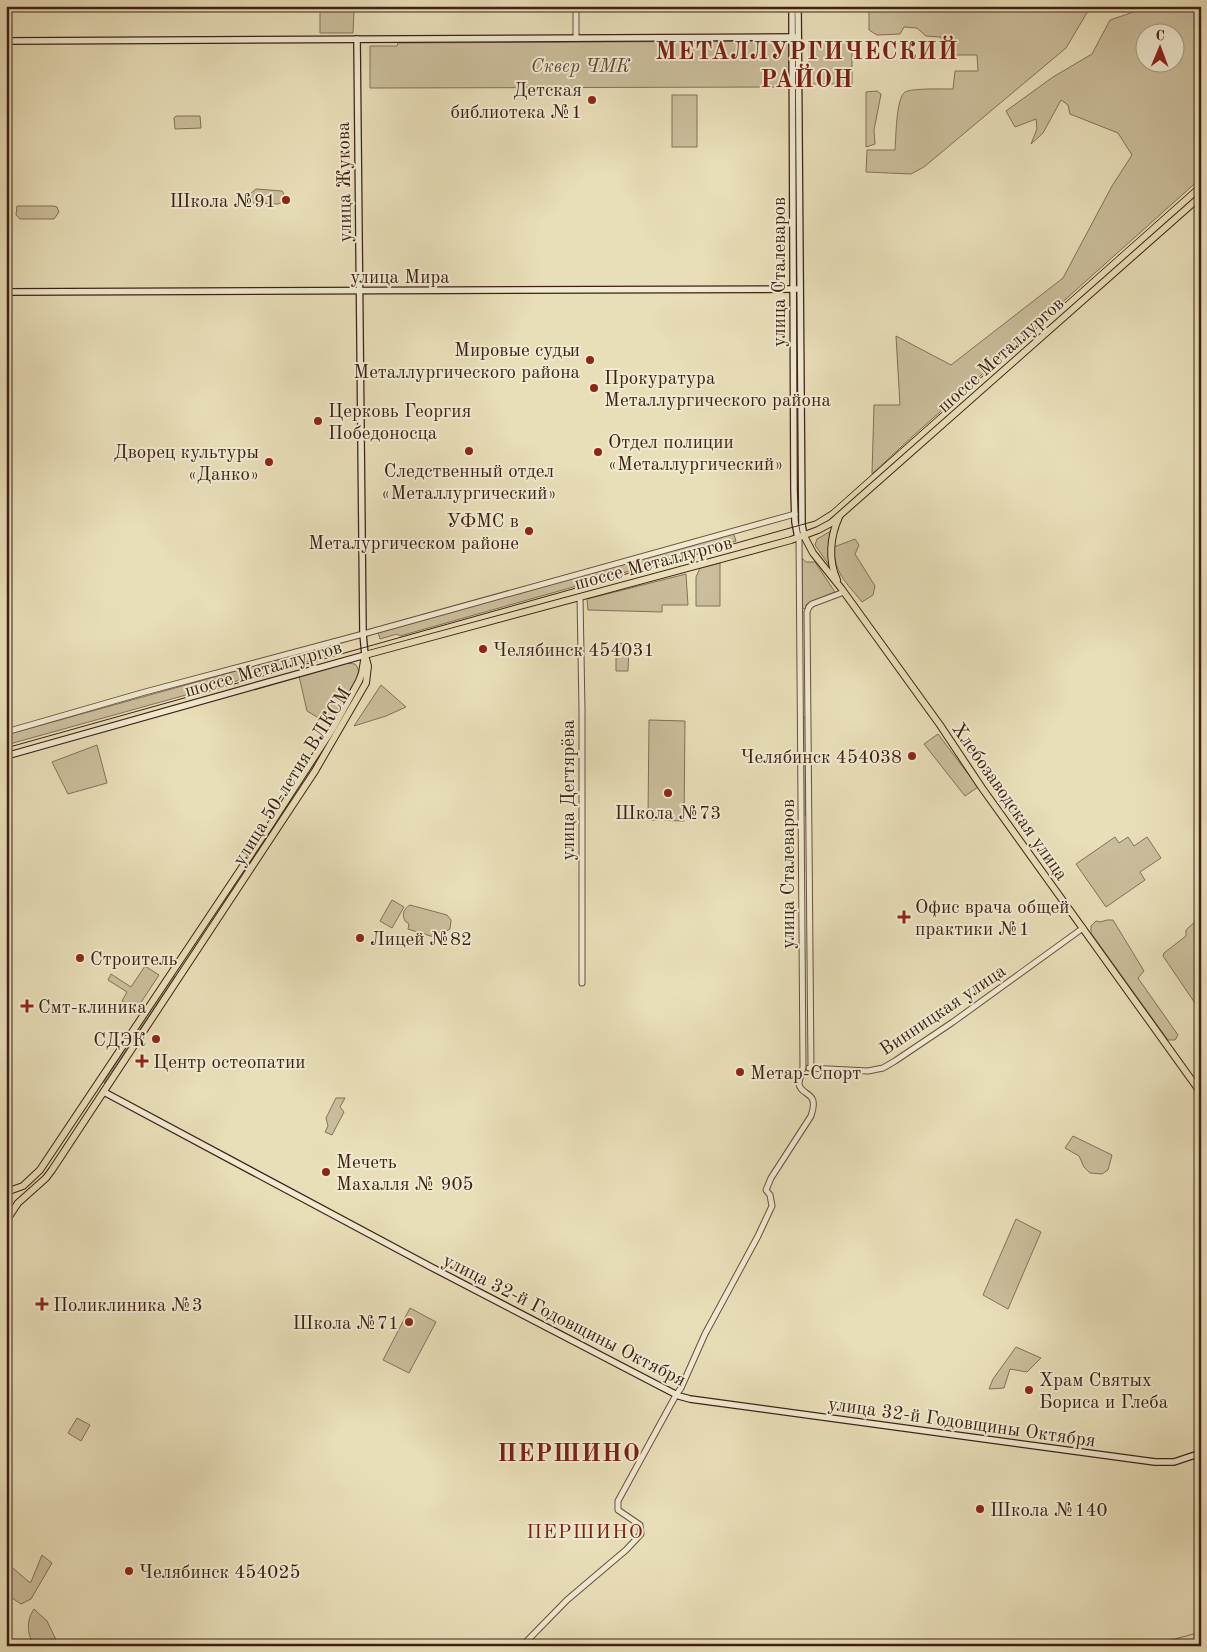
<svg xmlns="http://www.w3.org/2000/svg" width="1207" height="1652" viewBox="0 0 1207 1652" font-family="'Old Standard TT',serif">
	<rect width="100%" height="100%" fill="#e8deb8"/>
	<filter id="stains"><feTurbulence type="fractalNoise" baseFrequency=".004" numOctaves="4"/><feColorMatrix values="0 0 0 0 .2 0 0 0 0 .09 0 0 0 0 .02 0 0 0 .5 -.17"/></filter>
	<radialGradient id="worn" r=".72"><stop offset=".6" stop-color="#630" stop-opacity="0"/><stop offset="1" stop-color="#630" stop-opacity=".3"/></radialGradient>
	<g fill="#cbbe9c" stroke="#847058" fill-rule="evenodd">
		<polygon points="323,6 350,6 354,10 353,33 320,33 320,10"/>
		<path d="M869 6H1091L1066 48 924 167 911 174 866 172 867 150H895C896 138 896 98 905 92 913 88 943 89 953 89L955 71H978L977 55H955L956 49H941V37L926 36 917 28 904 27 900 34 877 35 869 30Z"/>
		<path d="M1151 6H1201V178L913 436 872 474 874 405H900L896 336 951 365 1063 278 1112 186 1132 155 1118 133 1070 114 1068 105 1061 100 1043 133 1031 144 1037 129 1036 119 1015 127 1006 111 1053 77 1092 54 1110 20ZM1174 32V62H1144V32Z"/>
		<polygon points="789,41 789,87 370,88 370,46 397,46 398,43"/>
		<polygon points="852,41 852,84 809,84 809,42"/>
		<polygon points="877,91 881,94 874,130 875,144 866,147 866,92"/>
		<rect x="672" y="95" width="25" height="52"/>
		<polygon points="176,116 200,116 201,128 175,129 174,118"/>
		<path d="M256 189 282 191C286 196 285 202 278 204L253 203 250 194Z"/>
		<polygon points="17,206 54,206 57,207 59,212 54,219 20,219 16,215"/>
		<polygon points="831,531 829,561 831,568 815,545 817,539"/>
		<polygon points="733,532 736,541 400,636 397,634 380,639 378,632"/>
		<path d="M855 539 859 545 855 554 875 586 873 595 862 602C846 582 834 573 834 547Z"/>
		<polygon points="802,558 806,562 815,562 835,592 810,602 806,605 806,609 802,608"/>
		<polygon points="720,563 720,606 696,606 696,577 700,568"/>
		<polygon points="686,574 688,605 662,605 662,612 588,610 587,599"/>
		<polygon points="616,643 629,644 628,671 616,671"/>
		<polygon points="333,644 337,653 6,745 6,735"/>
		<path d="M346 663 355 664C360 669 359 675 356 681L329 724 307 711 299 676Z"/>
		<polygon points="381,685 406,707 386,716 354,726"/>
		<rect x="802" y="717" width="4" height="98"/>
		<polygon points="649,720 685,721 684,821 648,820"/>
		<polygon points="938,734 978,787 965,796 924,744"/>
		<polygon points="97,745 107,783 68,794 52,762"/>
		<polygon points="1115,837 1119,843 1128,837 1134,846 1147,837 1161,858 1140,872 1145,880 1106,907 1076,864"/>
		<polygon points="392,900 404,907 392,928 380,921"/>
		<path d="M410 905 447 915 451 920 450 929 445 932H439L437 938 408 929 409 924 405 921C402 915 403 909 410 905Z"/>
		<polygon points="1198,919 1201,920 1201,977 1195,982 1201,995 1201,1008 1199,1009 1163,956 1164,953 1186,936 1186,930"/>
		<polygon points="1107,920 1113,920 1144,971 1138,978 1178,1035 1175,1040 1168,1040 1091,933 1091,926 1096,921 1100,922"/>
		<polygon points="145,966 159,975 136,1010 122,1001 127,992 108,980 111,974 131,987"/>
		<polygon points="173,976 175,977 104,1083 104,1081"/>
		<polygon points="336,1098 345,1098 340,1107 344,1112 332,1135 325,1132 328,1126 326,1118"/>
		<polygon points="1073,1136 1112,1155 1108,1170 1102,1174 1090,1173 1084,1167 1079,1156 1065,1148"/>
		<polygon points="1016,1219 1041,1232 1008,1309 983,1295"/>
		<polygon points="410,1308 436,1322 409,1373 383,1360"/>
		<polygon points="1016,1347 1041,1358 1027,1372 1010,1369 1004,1388 989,1389 993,1379"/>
		<polygon points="77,1418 90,1425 81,1441 68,1433"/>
		<polygon points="42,1555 52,1563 31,1599 21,1604 6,1594 6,1562 29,1582 31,1582"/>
		<path d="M34 1609 47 1621 59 1646H34C27 1633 26 1621 34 1609Z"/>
	</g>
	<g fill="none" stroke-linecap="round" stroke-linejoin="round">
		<polyline stroke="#816c54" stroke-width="1" points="1149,1646 1201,1632"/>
		<g stroke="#68503c" stroke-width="7">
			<g id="tertiary">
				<polyline points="576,38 576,6"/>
				<polyline points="580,597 582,710 582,983"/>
				<polyline points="6,732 145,692 367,633 795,514"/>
				<polyline points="809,1068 868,1071 883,1068 895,1061 953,1022 1083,928"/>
				<polyline points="811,1068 807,612 809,607 812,604 844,592"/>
				<path d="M522 1646 567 1600 626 1550 641 1534 640 1525 618 1510V1501L676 1395 681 1388 705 1334 758 1236 772 1206 770 1195 766 1190 771 1178 811 1116C820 1090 801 1097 799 1084 799 1079 802 1072 803 1067L799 539"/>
			</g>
		</g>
		<g stroke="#3d2113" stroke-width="8">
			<g id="secondary">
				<polyline points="792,6 794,490 795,522 798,538"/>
				<polyline points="798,6 802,525 804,536"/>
				<polyline points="6,41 798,37"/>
				<polyline points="6,292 800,289"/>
				<polyline points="6,756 365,655 363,634 357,39"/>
				<polyline points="104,1092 431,1267 679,1396 690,1399 1155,1462 1174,1462 1201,1453"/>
			</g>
		</g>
		<g stroke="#3d2113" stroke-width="8">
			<g id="primary">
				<polyline points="804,536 813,553 841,588 940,725 982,788 1201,1093"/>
				<path d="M837 580C828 560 830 537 839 517"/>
				<polyline points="365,655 791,540 818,530 831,523 1201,196"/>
				<polyline points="6,1192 23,1186 40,1170 267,830 333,728 359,681 362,673 365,655"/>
				<polyline points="6,1221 18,1203 46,1178 52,1170 315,771 366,683 368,666 365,655"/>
			</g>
		</g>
		<use href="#tertiary" stroke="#f0ead1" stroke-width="5"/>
		<use href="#secondary" stroke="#f0ead1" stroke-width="5.5"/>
		<use href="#primary" stroke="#e8deb8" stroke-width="6"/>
		<polyline stroke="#3d2113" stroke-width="1" points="6,748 815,521 831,511 1201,182"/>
	</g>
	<g fill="#8f2418" stroke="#f0ead1" stroke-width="2">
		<circle cx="592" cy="100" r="5"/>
		<circle cx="286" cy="200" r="5"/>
		<circle cx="590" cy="360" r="5"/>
		<circle cx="594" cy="388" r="5"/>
		<circle cx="318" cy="421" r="5"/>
		<circle cx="469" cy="451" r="5"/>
		<circle cx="598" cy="452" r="5"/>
		<circle cx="269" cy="462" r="5"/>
		<circle cx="529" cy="531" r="5"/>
		<circle cx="483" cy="649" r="5"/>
		<circle cx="912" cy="756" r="5"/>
		<circle cx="668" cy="793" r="5"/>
		<path d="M901.5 909.5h5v5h5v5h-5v5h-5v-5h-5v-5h5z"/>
		<circle cx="360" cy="938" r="5"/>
		<circle cx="80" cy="958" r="5"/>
		<path d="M24.5 998.5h5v5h5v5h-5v5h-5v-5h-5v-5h5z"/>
		<circle cx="156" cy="1039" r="5"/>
		<path d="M139.5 1053.5h5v5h5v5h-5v5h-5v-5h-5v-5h5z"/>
		<circle cx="740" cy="1072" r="5"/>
		<circle cx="326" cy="1172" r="5"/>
		<path d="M39.5 1296.5h5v5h5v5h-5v5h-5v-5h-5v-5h5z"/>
		<circle cx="409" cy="1322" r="5"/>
		<circle cx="1029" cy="1390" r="5"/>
		<circle cx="980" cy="1509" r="5"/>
		<circle cx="129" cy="1571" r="5"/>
	</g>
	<g text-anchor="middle" stroke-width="4" stroke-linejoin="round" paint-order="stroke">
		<g font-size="19" font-style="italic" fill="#604835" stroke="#f0ead1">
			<text x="580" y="72">Сквер ЧМК</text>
		</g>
		<g font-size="19" fill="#3d2113" stroke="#f0ead1" text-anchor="start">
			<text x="582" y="96" text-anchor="end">Детская<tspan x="582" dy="22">библиотека №1</tspan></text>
			<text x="276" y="207" text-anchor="end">Школа №91</text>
			<text x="580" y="356" text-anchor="end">Мировые судьи<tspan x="580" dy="22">Металлургического района</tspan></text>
			<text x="604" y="384">Прокуратура<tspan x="604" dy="22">Металлургического района</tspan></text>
			<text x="328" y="417">Церковь Георгия<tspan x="328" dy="22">Победоносца</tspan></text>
			<text x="608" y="448">Отдел полиции<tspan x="608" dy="22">«Металлургический»</tspan></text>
			<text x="259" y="458" text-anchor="end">Дворец культуры<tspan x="259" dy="22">«Данко»</tspan></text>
			<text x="469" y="477" text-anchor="middle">Следственный отдел<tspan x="469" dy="22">«Металлургический»</tspan></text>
			<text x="519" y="527" text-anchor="end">УФМС в<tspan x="519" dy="22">Металургическом районе</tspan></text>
			<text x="493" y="656">Челябинск 454031</text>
			<text x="902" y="763" text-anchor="end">Челябинск 454038</text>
			<text x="668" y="819" text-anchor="middle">Школа №73</text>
			<text x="915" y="913">Офис врача общей<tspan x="915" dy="22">практики №1</tspan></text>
			<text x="370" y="945">Лицей №82</text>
			<text x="90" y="965">Cтроитель</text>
			<text x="38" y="1013">Смт-клиника</text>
			<text x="146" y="1046" text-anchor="end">СДЭК</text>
			<text x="153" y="1068">Центр остеопатии</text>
			<text x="750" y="1079">Метар-Спорт</text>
			<text x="336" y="1168">Мечеть<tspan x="336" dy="22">Махалля № 905</tspan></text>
			<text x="53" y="1311">Поликлиника №3</text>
			<text x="399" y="1329" text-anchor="end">Школа №71</text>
			<text x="1039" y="1386">Храм Святых<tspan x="1039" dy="22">Бориса и Глеба</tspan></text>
			<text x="990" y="1516">Школа №140</text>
			<text x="139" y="1578">Челябинск 454025</text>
		</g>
		<g font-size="19" fill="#3d2113" stroke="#f0ead1">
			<text transform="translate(343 182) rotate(-91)" y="7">улица Жукова</text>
			<text transform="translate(778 272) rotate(-90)" y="7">улица Сталеваров</text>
			<text x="400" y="283">улица Мира</text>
			<text transform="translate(1000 354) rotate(-42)" y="7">шоссе Металлургов</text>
			<text transform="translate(653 562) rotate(-15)" y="7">шоссе Металлургов</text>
			<text transform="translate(263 668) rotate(-16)" y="7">шоссе Металлургов</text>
			<text transform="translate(291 776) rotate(-58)" y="7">улица 50-летия ВЛКСМ</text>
			<text transform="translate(567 790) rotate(-90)" y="7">улица Дегтярёва</text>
			<text transform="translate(1011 801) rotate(55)" y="7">Хлебозаводская улица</text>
			<text transform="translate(787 874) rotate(-90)" y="7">улица Сталеваров</text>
			<text transform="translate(942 1009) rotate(-34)" y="7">Винницкая улица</text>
			<text transform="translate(565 1319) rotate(27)" y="7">улица 32-й Годовщины Октября</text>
			<text transform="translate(962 1421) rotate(8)" y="7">улица 32-й Годовщины Октября</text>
		</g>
		<g font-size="20" letter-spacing="1" fill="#7a1f14" stroke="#f0ead1">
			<text x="585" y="1538">ПЕРШИНО</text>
		</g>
		<g font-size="24" font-weight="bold" letter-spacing="1" fill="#7a1f14" stroke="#f0ead1">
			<text x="807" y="59">МЕТАЛЛУРГИЧЕСКИЙ<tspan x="807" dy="28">РАЙОН</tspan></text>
			<text x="569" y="1461">ПЕРШИНО</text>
		</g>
	</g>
	<rect width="1207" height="1652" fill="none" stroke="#e8deb8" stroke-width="25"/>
	<rect x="8" y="8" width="1192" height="1637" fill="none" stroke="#3d2113" stroke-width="2.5"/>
	<rect x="12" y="12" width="1182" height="1627" fill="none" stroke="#3d2113"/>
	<g transform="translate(1160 48) rotate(1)"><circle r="24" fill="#f0ead1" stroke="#a89a85"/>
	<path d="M0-4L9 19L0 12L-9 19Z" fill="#8f2418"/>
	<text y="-8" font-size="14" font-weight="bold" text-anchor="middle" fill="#3d2113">С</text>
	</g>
	<rect width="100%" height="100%" filter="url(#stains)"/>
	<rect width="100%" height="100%" fill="url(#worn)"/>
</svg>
